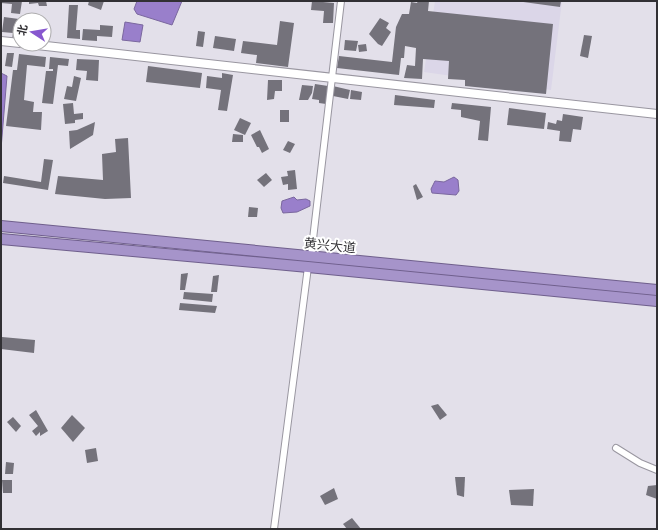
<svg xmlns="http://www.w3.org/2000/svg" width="658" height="530" viewBox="0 0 658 530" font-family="'IBM Plex Sans','Noto Sans SC',sans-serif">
	<rect width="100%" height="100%" fill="#e3e0ea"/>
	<polygon fill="#dbd6e8" points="435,1 562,1 551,90 424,72"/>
	<g fill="#997fcb" stroke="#7a679e">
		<polygon points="137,1 182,1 172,25 137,14 134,9"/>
		<polygon points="125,22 143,25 140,42 122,40"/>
		<polygon points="1,73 7,76 1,149"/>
		<polygon points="454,177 458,180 459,191 456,195 432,193 431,189 435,181 444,182"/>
		<polygon points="294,197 297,200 306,199 310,201 310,206 297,212 283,213 281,208 282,201"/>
	</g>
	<g fill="#74727b">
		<polygon points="1,1 22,1 20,14 11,13 12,4 1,3"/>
		<polygon points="29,1 46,1 47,6 39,6 38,3 29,4"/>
		<polygon points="89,1 104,1 101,10 88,5"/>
		<polygon points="312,1 334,3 333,23 323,23 324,11 311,10"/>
		<polygon points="418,1 429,1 428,11 553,24 546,94 465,86 465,80 448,79 449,61 423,59 422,79 404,78 407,65 415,66 416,48 405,46 404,58 401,58 399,75 337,68 339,56 392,62 396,27 402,14 409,14 411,2 417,3"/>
		<polygon points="516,1 561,1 560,7"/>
		<polygon points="69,5 78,5 76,30 80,30 80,39 67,38"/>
		<polygon points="4,17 19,19 20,41 12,40 13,33 2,32"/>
		<polygon points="380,18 389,23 386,28 391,32 382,46 378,44 369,34"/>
		<polygon points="280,21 294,23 288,67 256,63 257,55 241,53 243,41 277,45"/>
		<polygon points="100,25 113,26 112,37 97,36 97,41 82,40 83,29 100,30"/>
		<polygon points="198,31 205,32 203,47 196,46"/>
		<polygon points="584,35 592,36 588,58 580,56"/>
		<polygon points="215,36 236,39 234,51 213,48"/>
		<polygon points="345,40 358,41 356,51 344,50"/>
		<polygon points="366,44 367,51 359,52 358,45"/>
		<polygon points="7,53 14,53 12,67 5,66"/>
		<polygon points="19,54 46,57 45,67 27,65 24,100 34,102 33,112 42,112 41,130 6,126 13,70 17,70"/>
		<polygon points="50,57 69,59 68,66 58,65 53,104 42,103 46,71 53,71 53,69 49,69"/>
		<polygon points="77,59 99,60 98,81 86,80 87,71 76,70"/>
		<polygon points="148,66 202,73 200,88 146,82"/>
		<polygon points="222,73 233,75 227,111 218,110 221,90 206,88 207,76 222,78"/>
		<polygon points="74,76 81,78 76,101 64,99 67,86 72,87"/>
		<polygon points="268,80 282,80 282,91 275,91 274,99 267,100"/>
		<polygon points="315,84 328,86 326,104 319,103 319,100 312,99"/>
		<polygon points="302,85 313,86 312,93 308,100 299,100"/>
		<polygon points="333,86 350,90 348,99 333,96"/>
		<polygon points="351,90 362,92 361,100 350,99"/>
		<polygon points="395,95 435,100 434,108 394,105"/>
		<polygon points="73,103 74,114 83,113 83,119 75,120 75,123 65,124 63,104"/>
		<polygon points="452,103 491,107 488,141 478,140 480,121 461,117 461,110 451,109"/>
		<polygon points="509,108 546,113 544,129 507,125"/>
		<rect x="280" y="110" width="9" height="12"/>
		<polygon points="563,114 583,117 581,130 573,129 571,142 559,141 560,131 547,129 548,122 556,124 557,120 562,121"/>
		<polygon points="240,118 251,123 245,135 234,130"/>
		<polygon points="95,122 93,135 70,149 69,131 77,130"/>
		<polygon points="260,130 269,149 262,153 259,147 257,147 251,135"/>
		<polygon points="233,134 243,135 243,142 232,142"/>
		<polygon points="128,138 131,198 105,199 55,194 58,176 103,180 102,154 116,152 115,139"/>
		<polygon points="288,141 295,144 290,153 283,150"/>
		<polygon points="44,159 53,160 48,190 3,183 4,176 41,182"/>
		<polygon points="295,170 297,189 288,190 288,184 283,185 281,177 288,176 287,171"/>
		<polygon points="266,173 272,180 264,187 257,180"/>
		<polygon points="416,184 423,197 417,200 413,186"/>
		<polygon points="249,207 258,208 257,217 248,217"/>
		<polygon points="188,273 185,290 180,290 181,274"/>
		<polygon points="219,275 217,292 211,292 213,276"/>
		<polygon points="184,292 213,294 212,302 183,299"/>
		<polygon points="180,303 217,306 215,313 179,310"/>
		<polygon points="2,337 35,340 34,353 1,349"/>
		<polygon points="438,404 447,415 440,420 431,406"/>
		<polygon points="36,410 48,431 40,436 40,432 36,436 32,431 38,426 29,415"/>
		<polygon points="72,415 85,428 73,442 61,428"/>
		<polygon points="13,417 21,426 16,432 7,422"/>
		<polygon points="96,448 98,461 87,463 85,450"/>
		<polygon points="6,462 14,463 13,474 5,474"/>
		<polygon points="455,477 465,477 464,497 457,495"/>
		<polygon points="2,480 12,480 12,493 3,493"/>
		<polygon points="657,485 657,499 646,495 648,486"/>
		<polygon points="334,488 338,499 325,505 320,496"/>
		<polygon points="534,489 533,506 511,505 509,490"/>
		<polygon points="352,518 361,529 347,529 343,524"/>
	</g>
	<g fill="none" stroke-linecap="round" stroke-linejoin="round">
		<g stroke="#9996a0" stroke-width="8">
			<g id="minor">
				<polyline points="311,256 341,1"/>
				<polyline points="616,448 640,463 657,470"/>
				<polyline points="274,529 308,267"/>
			</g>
		</g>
		<g stroke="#9996a0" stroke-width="10">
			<g id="tertiary">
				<polyline points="1,41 20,43"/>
				<polyline points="28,44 657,114"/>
			</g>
		</g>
		<g stroke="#6f5f8c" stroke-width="12">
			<g id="trunk">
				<polyline points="1,226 657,290"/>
				<polyline points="1,239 308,267 657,301"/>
			</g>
		</g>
		<use href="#minor" stroke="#fff" stroke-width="6"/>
		<use href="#tertiary" stroke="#fff" stroke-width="8"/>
		<use href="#trunk" stroke="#a694ca" stroke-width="10"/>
	</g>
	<g text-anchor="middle" stroke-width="4" stroke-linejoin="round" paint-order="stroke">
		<g font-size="13" fill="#313034" stroke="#fff">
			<text transform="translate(330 245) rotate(6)" y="5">黄兴大道</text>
		</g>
	</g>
	<rect width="658" height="530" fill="none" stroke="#313034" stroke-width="4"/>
	<g transform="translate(32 32) rotate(282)"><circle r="19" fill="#ffffff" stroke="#adacae"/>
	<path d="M0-3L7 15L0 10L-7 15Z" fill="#8757cf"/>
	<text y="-6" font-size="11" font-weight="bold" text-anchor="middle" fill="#313034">北</text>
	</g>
</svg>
